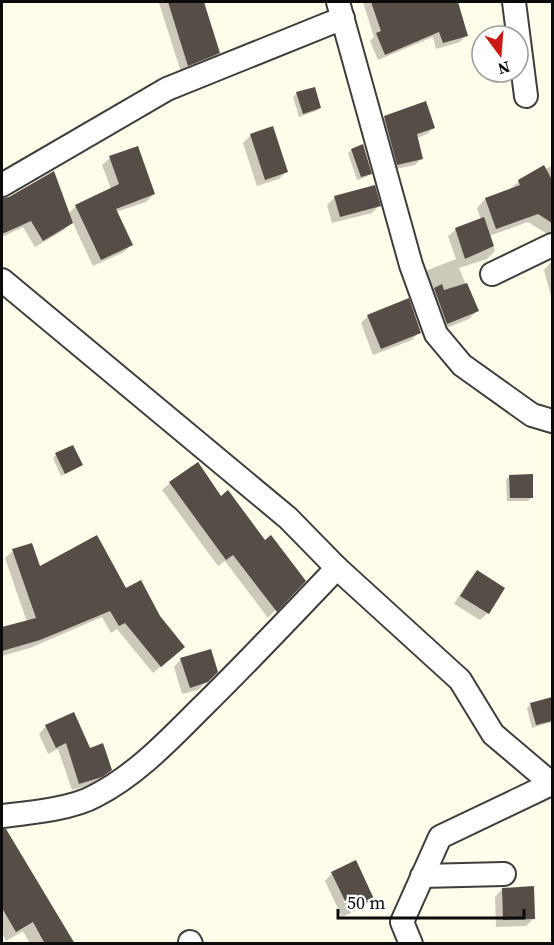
<svg xmlns="http://www.w3.org/2000/svg" width="554" height="945" viewBox="0 0 554 945" font-family="'Source Serif 4',serif">
	<rect width="100%" height="100%" fill="#fffce9"/>
	<g fill="#0003">
		<polygon points="161,2 202,2 218,53 211,60 181,72 159,3"/>
		<polygon points="363,2 456,2 466,35 460,42 436,49 433,37 378,60 370,41 374,37"/>
		<polygon points="297,93 320,108 316,111 299,117 293,97"/>
		<polygon points="384,117 433,128 427,134 417,138 421,159 415,165 391,170 378,124"/>
		<polygon points="251,135 286,172 279,179 257,186 243,143"/>
		<polygon points="352,150 370,173 366,177 357,180 348,153"/>
		<polygon points="110,158 154,194 146,202 116,212 131,245 124,252 93,266 72,221 64,230 35,247 23,227 2,237 2,200 9,198 68,214 76,206 111,189 102,165"/>
		<polygon points="552,166 552,237 528,222 489,236 495,251 487,259 459,268 477,311 469,319 439,331 420,278 428,270 456,259 448,236 456,229 481,220 477,208 485,199 509,190 519,181"/>
		<polygon points="335,197 379,206 372,213 332,223 327,205"/>
		<polygon points="552,261 552,300 544,270"/>
		<polygon points="368,316 419,332 412,340 373,355 361,323"/>
		<polygon points="56,455 81,465 61,476 53,458"/>
		<polygon points="510,476 532,497 528,501 507,501 506,480"/>
		<polygon points="170,483 220,498 304,580 268,618 225,561 218,566 162,490"/>
		<polygon points="31,545 39,568 125,590 159,617 176,654 153,673 117,629 111,633 102,617 30,648 2,656 2,629 27,622 5,558 13,551"/>
		<polygon points="477,572 488,613 480,620 454,604 470,579"/>
		<polygon points="181,659 216,672 198,690 182,694 174,667"/>
		<polygon points="552,699 552,722 532,728 527,708 531,704"/>
		<polygon points="46,726 90,749 110,770 93,784 72,790 58,749 48,754 39,734"/>
		<polygon points="2,830 5,830 73,944 30,944 23,931 6,941 2,933"/>
		<polygon points="332,873 373,899 365,906 342,917 325,881"/>
		<polygon points="502,889 534,918 526,926 496,927 495,897"/>
	</g>
	<g fill="#554d46">
		<polygon points="168,2 204,2 220,53 188,66"/>
		<polygon points="371,2 458,2 468,36 443,43 439,32 385,55 376,33 381,31"/>
		<polygon points="315,87 321,108 303,114 296,92"/>
		<polygon points="426,101 435,128 417,134 423,159 397,165 384,116"/>
		<polygon points="273,126 288,172 265,180 250,134"/>
		<polygon points="363,144 372,174 361,177 351,149"/>
		<polygon points="138,146 155,194 116,209 133,245 101,260 75,205 119,184 109,156"/>
		<polygon points="544,165 552,180 552,223 538,214 496,229 485,198 520,185 518,180"/>
		<polygon points="54,171 73,223 43,241 31,221 2,234 2,198 9,197"/>
		<polygon points="375,185 381,206 340,217 334,196"/>
		<polygon points="484,217 494,246 465,259 455,228"/>
		<polygon points="467,283 479,311 447,324 434,288 442,284 444,290"/>
		<polygon points="409,298 421,333 381,349 367,315"/>
		<polygon points="73,445 83,465 65,474 55,453"/>
		<polygon points="198,462 221,496 228,490 265,540 271,535 306,581 277,612 233,555 226,560 169,482"/>
		<polygon points="533,474 533,498 510,498 509,475"/>
		<polygon points="97,535 126,588 141,580 160,616 185,647 161,667 125,623 119,626 110,611 40,640 2,651 2,627 36,618 12,549 32,543 40,566"/>
		<polygon points="477,570 505,588 489,614 460,596"/>
		<polygon points="211,649 218,672 208,682 190,688 180,658"/>
		<polygon points="552,697 552,721 536,725 530,703"/>
		<polygon points="74,712 90,748 103,743 112,770 102,777 79,784 66,743 56,748 45,725"/>
		<polygon points="2,829 6,829 75,944 45,944 33,922 16,932 2,908"/>
		<polygon points="356,860 374,899 350,911 331,872"/>
		<polygon points="534,886 535,919 503,920 502,888"/>
	</g>
	<g fill="none" stroke-linecap="round" stroke-linejoin="round">
		<g stroke="#3e3e3e" stroke-width="26">
			<g id="minor">
				<polyline points="338,2 411,265 436,334 462,365 532,415 552,421"/>
				<polyline points="514,2 526,96"/>
				<polyline points="2,185 167,89 343,18"/>
				<polyline points="492,274 552,245"/>
				<polyline points="2,280 288,518 337,568 460,680 493,734 552,784"/>
				<path d="M2 816C28 813 72 809 95 796 136 775 168 741 200 709 247 663 292 615 337 568"/>
				<polyline points="422,876 504,874"/>
				<polyline points="190,942 191,944"/>
				<polyline points="411,944 402,922 440,837 551,784"/>
			</g>
		</g>
		<use href="#minor" stroke="#fff" stroke-width="22"/>
	</g>
	<rect width="554" height="945" fill="none" stroke="#0b0b0b" stroke-width="6"/>
	<g transform="translate(500 54) rotate(164)"><circle r="28" fill="#ffffff" stroke="#9d9d9d" stroke-width="1.5"/>
	<path d="M0-4.5L10 22L0 15L-10 22Z" fill="#c91a15"/>
	<text y="-9" font-size="16" font-weight="bold" text-anchor="middle" fill="#0b0b0b">N</text>
	</g>
	<path d="M338 909v9h186v-9" fill="none" stroke="#0b0b0b" stroke-width="3"/>
	<text x="347" y="909" font-size="18" fill="#0b0b0b" stroke="#ffffff" stroke-width="4.5" paint-order="stroke">50 m</text>
</svg>
